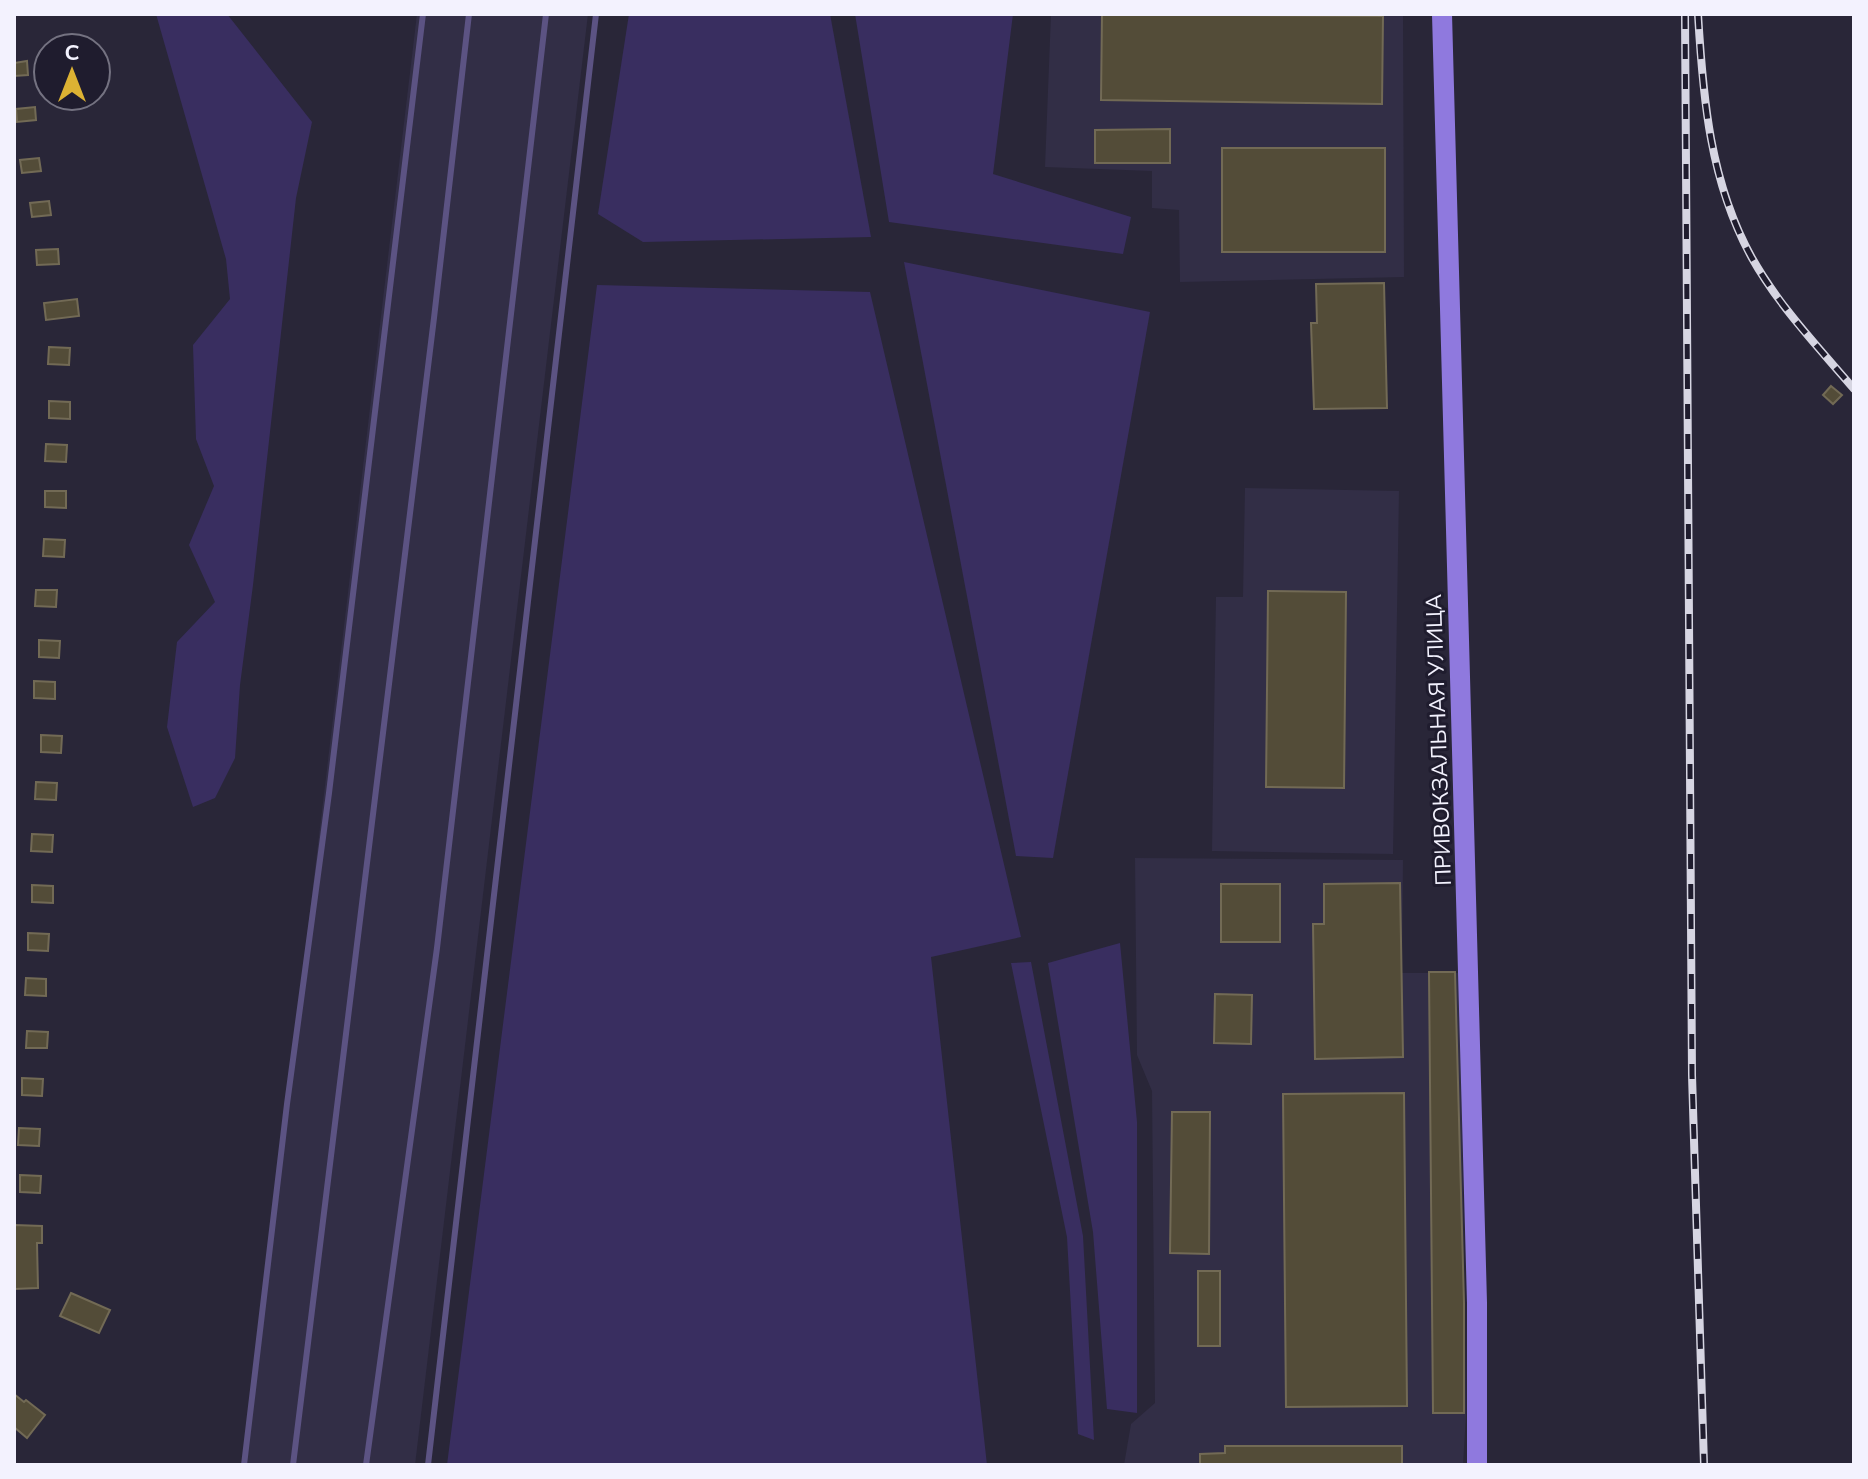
<svg xmlns="http://www.w3.org/2000/svg" width="1868" height="1479" viewBox="0 0 1868 1479" font-family="Mulish,sans-serif">
	<rect width="100%" height="100%" fill="#292638"/>
	<g fill="#322e46">
		<polygon points="417,14 588,14 415,1465 244,1465"/>
		<polygon points="1051,14 1403,14 1404,277 1180,282 1179,210 1152,208 1152,171 1045,167"/>
		<polygon points="1245,488 1399,491 1393,854 1212,851 1216,597 1243,597"/>
		<polygon points="1135,858 1403,860 1402,973 1460,973 1466,1415 1463,1465 1124,1465 1131,1424 1155,1403 1152,1091 1137,1055"/>
	</g>
	<g fill="#392e60">
		<polygon points="156,14 227,14 312,122 296,198 253,585 240,685 235,758 215,798 193,807 167,727 177,642 215,602 189,545 214,486 196,439 193,345 230,299 226,259"/>
		<polygon points="629,14 830,14 871,237 643,242 598,214"/>
		<polygon points="855,14 1013,14 993,174 1131,217 1123,254 889,222"/>
		<polygon points="904,262 1150,312 1053,858 1016,856"/>
		<polygon points="597,285 870,292 1021,937 931,957 987,1465 447,1465"/>
		<polygon points="1120,943 1137,1122 1137,1413 1107,1409 1093,1232 1048,963"/>
		<polygon points="1031,962 1083,1236 1094,1440 1078,1434 1067,1237 1011,963"/>
	</g>
	<g fill="#534c38" stroke="#726a55" stroke-width="2">
		<polygon points="1102,14 1383,16 1382,104 1101,100"/>
		<polygon points="27,61 28,75 14,76 14,63"/>
		<polygon points="35,107 36,120 17,122 16,109"/>
		<polygon points="1170,129 1170,163 1095,163 1095,130"/>
		<rect x="1222" y="148" width="163" height="104"/>
		<polygon points="39,158 41,171 22,173 20,160"/>
		<polygon points="49,201 51,215 32,217 30,203"/>
		<polygon points="58,249 59,264 37,265 36,250"/>
		<polygon points="1384,283 1387,408 1314,409 1311,323 1317,323 1316,284"/>
		<polygon points="77,299 79,316 46,320 44,303"/>
		<polygon points="49,347 70,348 69,365 48,364"/>
		<polygon points="1831,386 1842,395 1833,404 1823,395"/>
		<polygon points="49,401 70,402 70,419 49,418"/>
		<polygon points="46,444 67,445 66,462 45,461"/>
		<polygon points="45,491 66,491 66,508 45,507"/>
		<polygon points="44,539 65,540 64,557 43,556"/>
		<polygon points="36,590 57,590 56,607 35,606"/>
		<polygon points="1268,591 1346,592 1344,788 1266,787"/>
		<polygon points="39,640 60,641 59,658 39,657"/>
		<polygon points="34,681 55,682 55,699 34,698"/>
		<polygon points="41,735 62,736 61,753 41,752"/>
		<polygon points="36,782 57,783 56,800 35,799"/>
		<polygon points="32,834 53,835 52,852 31,851"/>
		<polygon points="1400,883 1403,1057 1315,1059 1313,924 1324,924 1324,884"/>
		<rect x="1221" y="884" width="59" height="58"/>
		<polygon points="32,885 53,886 53,903 32,902"/>
		<polygon points="28,933 49,934 48,951 28,950"/>
		<polygon points="1429,972 1455,972 1464,1303 1464,1413 1433,1413"/>
		<polygon points="26,978 46,979 46,996 25,995"/>
		<polygon points="1215,994 1252,995 1251,1044 1214,1043"/>
		<polygon points="27,1031 48,1032 47,1048 26,1048"/>
		<polygon points="22,1078 43,1079 42,1096 22,1095"/>
		<polygon points="1404,1093 1407,1406 1286,1407 1283,1094"/>
		<polygon points="1172,1112 1210,1112 1209,1254 1170,1253"/>
		<polygon points="19,1128 40,1129 39,1146 18,1145"/>
		<polygon points="20,1175 41,1176 40,1193 20,1192"/>
		<polygon points="14,1225 42,1226 42,1243 37,1243 38,1288 14,1289"/>
		<rect x="1198" y="1271" width="22" height="75"/>
		<polygon points="71,1293 110,1310 99,1333 60,1316"/>
		<polygon points="14,1394 24,1402 26,1400 45,1415 27,1438 14,1427"/>
		<polygon points="1225,1446 1402,1446 1402,1465 1200,1465 1200,1454 1225,1453"/>
	</g>
	<g fill="none" stroke-linecap="round" stroke-linejoin="round">
		<g stroke="#5c5383" stroke-width="6">
			<polyline points="244,1465 287,1104 329,793 423,14"/>
			<polyline points="293,1465 434,318 469,14"/>
			<polyline points="366,1465 437,948 546,14"/>
			<polyline points="428,1465 596,14"/>
		</g>
		<polyline stroke="#8f79de" stroke-width="20" points="1442,14 1477,1303 1477,1465"/>
		<g stroke="#d6d5e2" stroke-width="8">
			<g id="rail">
				<polyline points="1685,14 1692,1075 1704,1465"/>
				<path d="M1698 14C1703 99 1710 182 1752 258 1779 306 1818 347 1854 389"/>
			</g>
		</g>
		<use href="#rail" stroke="#1f1c2e" stroke-width="5" stroke-dasharray="15" stroke-linecap="butt"/>
	</g>
	<g text-anchor="middle" stroke-width="6" stroke-linejoin="round" paint-order="stroke">
		<g font-size="22" fill="#f3f2fe" stroke="#1f1c2e">
			<text transform="translate(1438 740) rotate(-92)" y="8">ПРИВОКЗАЛЬНАЯ УЛИЦА</text>
		</g>
	</g>
	<rect width="1868" height="1479" fill="none" stroke="#f3f2fe" stroke-width="32"/>
	<g transform="translate(72 72)"><circle r="38" fill="#1f1c2e" stroke="#747281" stroke-width="2"/>
	<path d="M0-6L14 30L0 20L-14 30Z" fill="#dcb233"/>
	<text y="-12" font-size="22" font-weight="bold" text-anchor="middle" fill="#f3f2fe">С</text>
	</g>
</svg>
